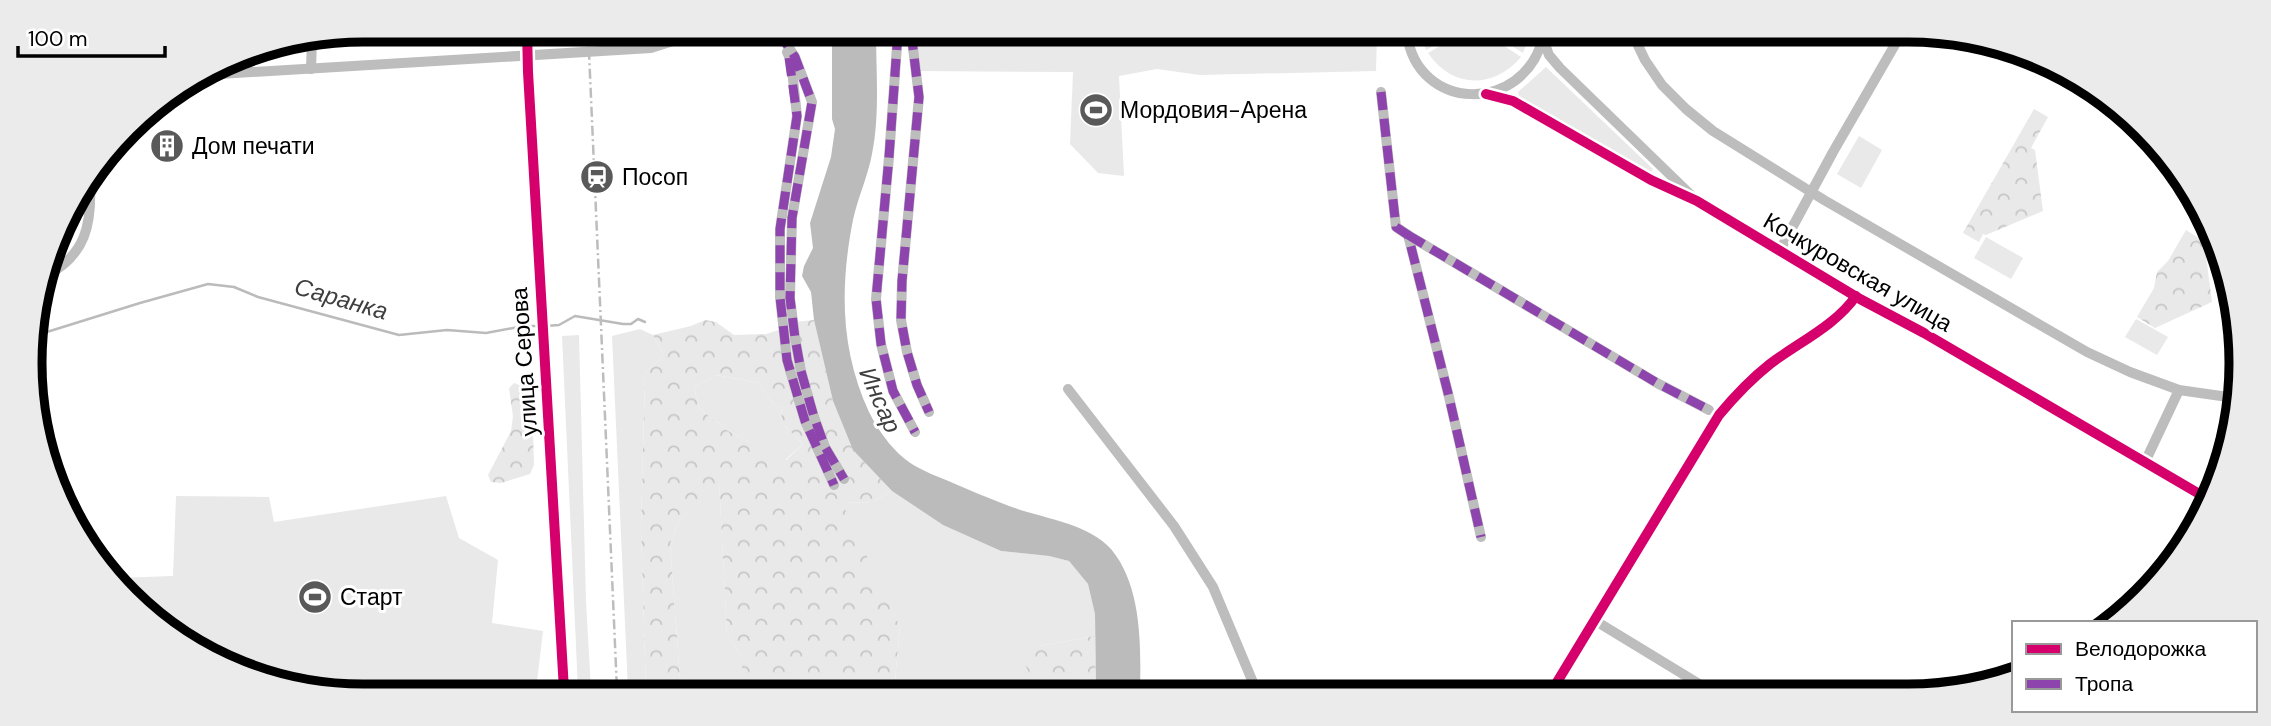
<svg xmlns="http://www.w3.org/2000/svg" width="2271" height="726" viewBox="0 0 2271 726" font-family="'DM Sans',sans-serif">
	<defs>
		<pattern id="forest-crowns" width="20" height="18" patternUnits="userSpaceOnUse" patternTransform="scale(1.75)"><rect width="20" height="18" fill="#e9e9e9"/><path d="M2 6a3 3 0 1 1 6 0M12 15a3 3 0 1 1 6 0" fill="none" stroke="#c6c6c6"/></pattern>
	</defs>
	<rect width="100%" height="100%" fill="#fff"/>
	<g fill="#e9e9e9">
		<polygon points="609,31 635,31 633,40 611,43"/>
		<polygon points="912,32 1377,34 1376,71 1200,75 1157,69 1119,76 1124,176 1098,173 1070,144 1073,72 914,71"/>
		<polygon points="1421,34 1454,34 1426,50"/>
		<path d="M1461 34H1486L1521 57C1494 89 1452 89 1428 53Z"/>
		<polygon points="1492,34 1530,34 1523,53"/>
		<polygon points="1546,67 1653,169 1651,172 1519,97 1518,92"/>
		<polygon points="1859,136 1882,150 1861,188 1837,174"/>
		<polygon points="62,222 71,222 72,231 53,253"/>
		<polygon points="1986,237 2023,258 2011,279 1974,258"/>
		<polygon points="2136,319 2168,337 2157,355 2125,337"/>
		<polygon points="640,329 653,335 664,355 645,373 641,529 646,691 628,690 612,336"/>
		<polygon points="579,335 586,601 591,690 578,690 562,336"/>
		<polygon points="716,375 759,383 772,403 781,407 782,423 803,444 785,460 728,431 699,408 694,387"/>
		<polygon points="719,481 727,633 742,658 742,691 681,691 670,544 678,523"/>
		<polygon points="892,491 943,525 1001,551 1049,556 1069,561 1088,584 1095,614 1095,636 1039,646 1036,686 1043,691 894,691 900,627 841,503 872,502"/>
		<polygon points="176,496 269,497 274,522 446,496 459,538 498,560 492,623 543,631 536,690 298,690 178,640 116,578 173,576"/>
	</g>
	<g fill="url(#forest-crowns)" fill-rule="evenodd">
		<polygon points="2034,109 2048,117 2031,148 2035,150 2043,211 1986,235 1983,234 1979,242 1963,233"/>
		<polygon points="2186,230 2204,241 2212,302 2155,328 2137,317 2154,288 2157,272 2168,261"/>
		<path d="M705 320 716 322 734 335 766 334 782 329 794 322 814 320 833 401 853 450 892 491 872 502 842 503 900 627 894 691H742V658L727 633 719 482 678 523 670 544 681 691H646L641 529 645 373 664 355 653 335 691 326ZM716 375 759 383 772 403 781 407 782 423 803 444 786 460 728 431 699 408 694 387Z"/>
		<polygon points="514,383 524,387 532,402 534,465 530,474 501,483 491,482 488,475 511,431 513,416 509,388"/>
		<polygon points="1095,636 1096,691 1043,691 1036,686 1025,665 1039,646"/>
	</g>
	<path fill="#bbb" d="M832 32H876C876 72 880 114 872 154 868 176 858 197 853 220 840 286 840 349 869 412 879 432 896 456 917 467 926 472 936 476 946 480 967 489 988 498 1009 506 1041 518 1088 523 1111 549 1142 586 1141 646 1140 692L1096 691 1095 614 1088 584 1069 561 1049 556 1001 551 943 525 892 491 853 450 833 401 814 320 811 292 802 276 804 266 813 248 810 223 831 157 835 129 832 119Z"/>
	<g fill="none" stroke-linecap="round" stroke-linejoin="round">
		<g stroke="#bbb" stroke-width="2.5">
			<polyline points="545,326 559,325 575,316 623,324 631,324 638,319 645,322"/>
			<polyline points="34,336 140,303 208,284 234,287 258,297 399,335 447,330 486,333 524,326 538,326"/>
		</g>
		<g stroke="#bdbdbd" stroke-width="10">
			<polyline points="527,30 528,72 564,690"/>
			<path d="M646 31C660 45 677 44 690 31"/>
			<polyline points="778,31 795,57 812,102 792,218 790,298 795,338 801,371 814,417 825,447 844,479"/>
			<polyline points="898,32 889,157 876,299 881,344 893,391 915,432"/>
			<polyline points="911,32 919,97 902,281 901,320 907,352 917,385 929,412"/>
			<path d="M1407 34C1417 112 1523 115 1543 38"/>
			<polyline points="1633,35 1645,60 1662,85 1686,109 1713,131 1824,200 2087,352 2130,372 2179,390 2235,398"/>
			<polyline points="1543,39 1549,55 1560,68 1692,196"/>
			<polyline points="628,49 636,42 640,31"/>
			<polyline points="787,52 791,61 797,116 780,229 780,297 787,360 805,421 834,485"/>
			<polyline points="2033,61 2114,106"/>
			<polyline points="311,69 312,40"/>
			<polyline points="203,75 651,48 673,41"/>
			<polyline points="1381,92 1396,227 1408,235 1449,397 1481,537"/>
			<polyline points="1486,94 1513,101 1651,180 1697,201 1860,299 1924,333 2208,499"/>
			<polyline points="1408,235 1657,383 1709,410"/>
			<polyline points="1779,252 1833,152 1900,36"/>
			<path d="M46 276C86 255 92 224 90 182"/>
			<polyline points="1068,389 1174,526 1213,587 1257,692"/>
			<polyline points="2145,462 2179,390"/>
			<polyline points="1594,620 1714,693"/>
			<path d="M1551 692 1719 415C1734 397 1751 379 1770 364 1799 342 1835 326 1856 296"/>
		</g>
		<polyline stroke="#bdbdbd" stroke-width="2.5" stroke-dasharray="10 3.5 2 3.5" stroke-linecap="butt" points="586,31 589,52 617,690"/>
		<g stroke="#8e44ad" stroke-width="9" stroke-dasharray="18 9" stroke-linecap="butt">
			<polyline points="778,31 795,57 812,102 792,218 790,298 795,338 801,371 814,417 825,447 844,479"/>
			<polyline points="898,32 889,157 876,299 881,344 893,391 915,432"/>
			<polyline points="911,32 919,97 902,281 901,320 907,352 917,385 929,412"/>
			<polyline points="789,58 797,116 780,229 780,297 787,360 805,421 834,485"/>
			<polyline points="1381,92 1396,227 1408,235 1449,397 1481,537"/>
			<polyline points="1408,235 1657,383 1709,410"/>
		</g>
		<g stroke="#fff" stroke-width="15">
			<g id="cycleway">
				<polyline points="527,30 528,72 564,690"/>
				<polyline points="1486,94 1513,101 1651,180 1697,201 1860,299 1924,333 2208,499"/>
				<path d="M1551 692 1719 415C1734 397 1751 379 1770 364 1799 342 1835 326 1856 296"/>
			</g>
		</g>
		<use href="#cycleway" stroke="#d6006c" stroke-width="10"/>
	</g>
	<defs>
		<g id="stadium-disc" transform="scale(1.75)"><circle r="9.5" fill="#595959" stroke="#fff"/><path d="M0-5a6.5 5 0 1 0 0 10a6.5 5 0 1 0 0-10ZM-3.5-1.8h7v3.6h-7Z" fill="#fff"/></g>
		<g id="building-disc" transform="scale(1.75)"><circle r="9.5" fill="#595959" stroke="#fff"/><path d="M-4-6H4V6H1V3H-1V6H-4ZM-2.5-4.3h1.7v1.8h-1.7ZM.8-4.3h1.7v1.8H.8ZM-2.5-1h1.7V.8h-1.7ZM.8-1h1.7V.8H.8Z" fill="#fff"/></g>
		<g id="station-disc" transform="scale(1.75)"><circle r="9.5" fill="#595959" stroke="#fff"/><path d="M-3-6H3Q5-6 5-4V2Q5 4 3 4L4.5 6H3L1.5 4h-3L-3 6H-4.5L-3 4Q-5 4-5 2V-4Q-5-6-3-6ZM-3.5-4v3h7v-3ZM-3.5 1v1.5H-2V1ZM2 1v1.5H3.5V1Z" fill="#fff"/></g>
	</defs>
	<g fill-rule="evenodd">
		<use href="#stadium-disc" x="1096" y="110"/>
		<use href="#building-disc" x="167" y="146"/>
		<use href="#station-disc" x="597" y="177"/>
		<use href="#stadium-disc" x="315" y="597"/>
	</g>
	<g text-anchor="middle" stroke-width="6" stroke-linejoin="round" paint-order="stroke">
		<g font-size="23" fill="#000" stroke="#fff" text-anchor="start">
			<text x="1120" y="118">Мордовия-Арена</text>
			<text x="192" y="154">Дом печати</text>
			<text x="622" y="185">Посоп</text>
			<text x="340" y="605">Старт</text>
		</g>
		<g font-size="23" fill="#000" stroke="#fff">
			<text transform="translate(1858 272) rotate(30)" y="8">Кочкуровская улица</text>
			<text transform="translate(524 362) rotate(-94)" y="8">улица Серова</text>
		</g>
		<g font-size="24" font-style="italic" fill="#3f3f3f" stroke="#fff">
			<text transform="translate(341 299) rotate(16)" y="8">Саранка</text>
			<text transform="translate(880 400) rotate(66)" y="8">Инсар</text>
		</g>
	</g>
	<path d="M0 0H2271V726H0ZM363 42H1908A321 321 0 0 1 2229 363V363A321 321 0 0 1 1908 684H363A321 321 0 0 1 42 363V363A321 321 0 0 1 363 42Z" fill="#ebebeb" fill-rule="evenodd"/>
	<path fill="none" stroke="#000" stroke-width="9" d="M363 42H1908A321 321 0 0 1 2229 363V363A321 321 0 0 1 1908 684H363A321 321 0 0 1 42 363V363A321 321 0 0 1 363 42Z"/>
	<rect x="2012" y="621" width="245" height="91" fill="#ffffff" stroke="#999999" stroke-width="2"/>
	<rect x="2026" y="644" width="35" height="10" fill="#d6006c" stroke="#999999" stroke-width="2"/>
	<text x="2075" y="656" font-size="21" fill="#000000">Велодорожка</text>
	<rect x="2026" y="679" width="35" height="10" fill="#8e44ad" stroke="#999999" stroke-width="2"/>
	<text x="2075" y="691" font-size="21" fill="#000000">Тропа</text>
	<path d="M18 46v10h147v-10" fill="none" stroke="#000000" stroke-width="3.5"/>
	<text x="28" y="46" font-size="21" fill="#000000" stroke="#ffffff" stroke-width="5" paint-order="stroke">100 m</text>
</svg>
